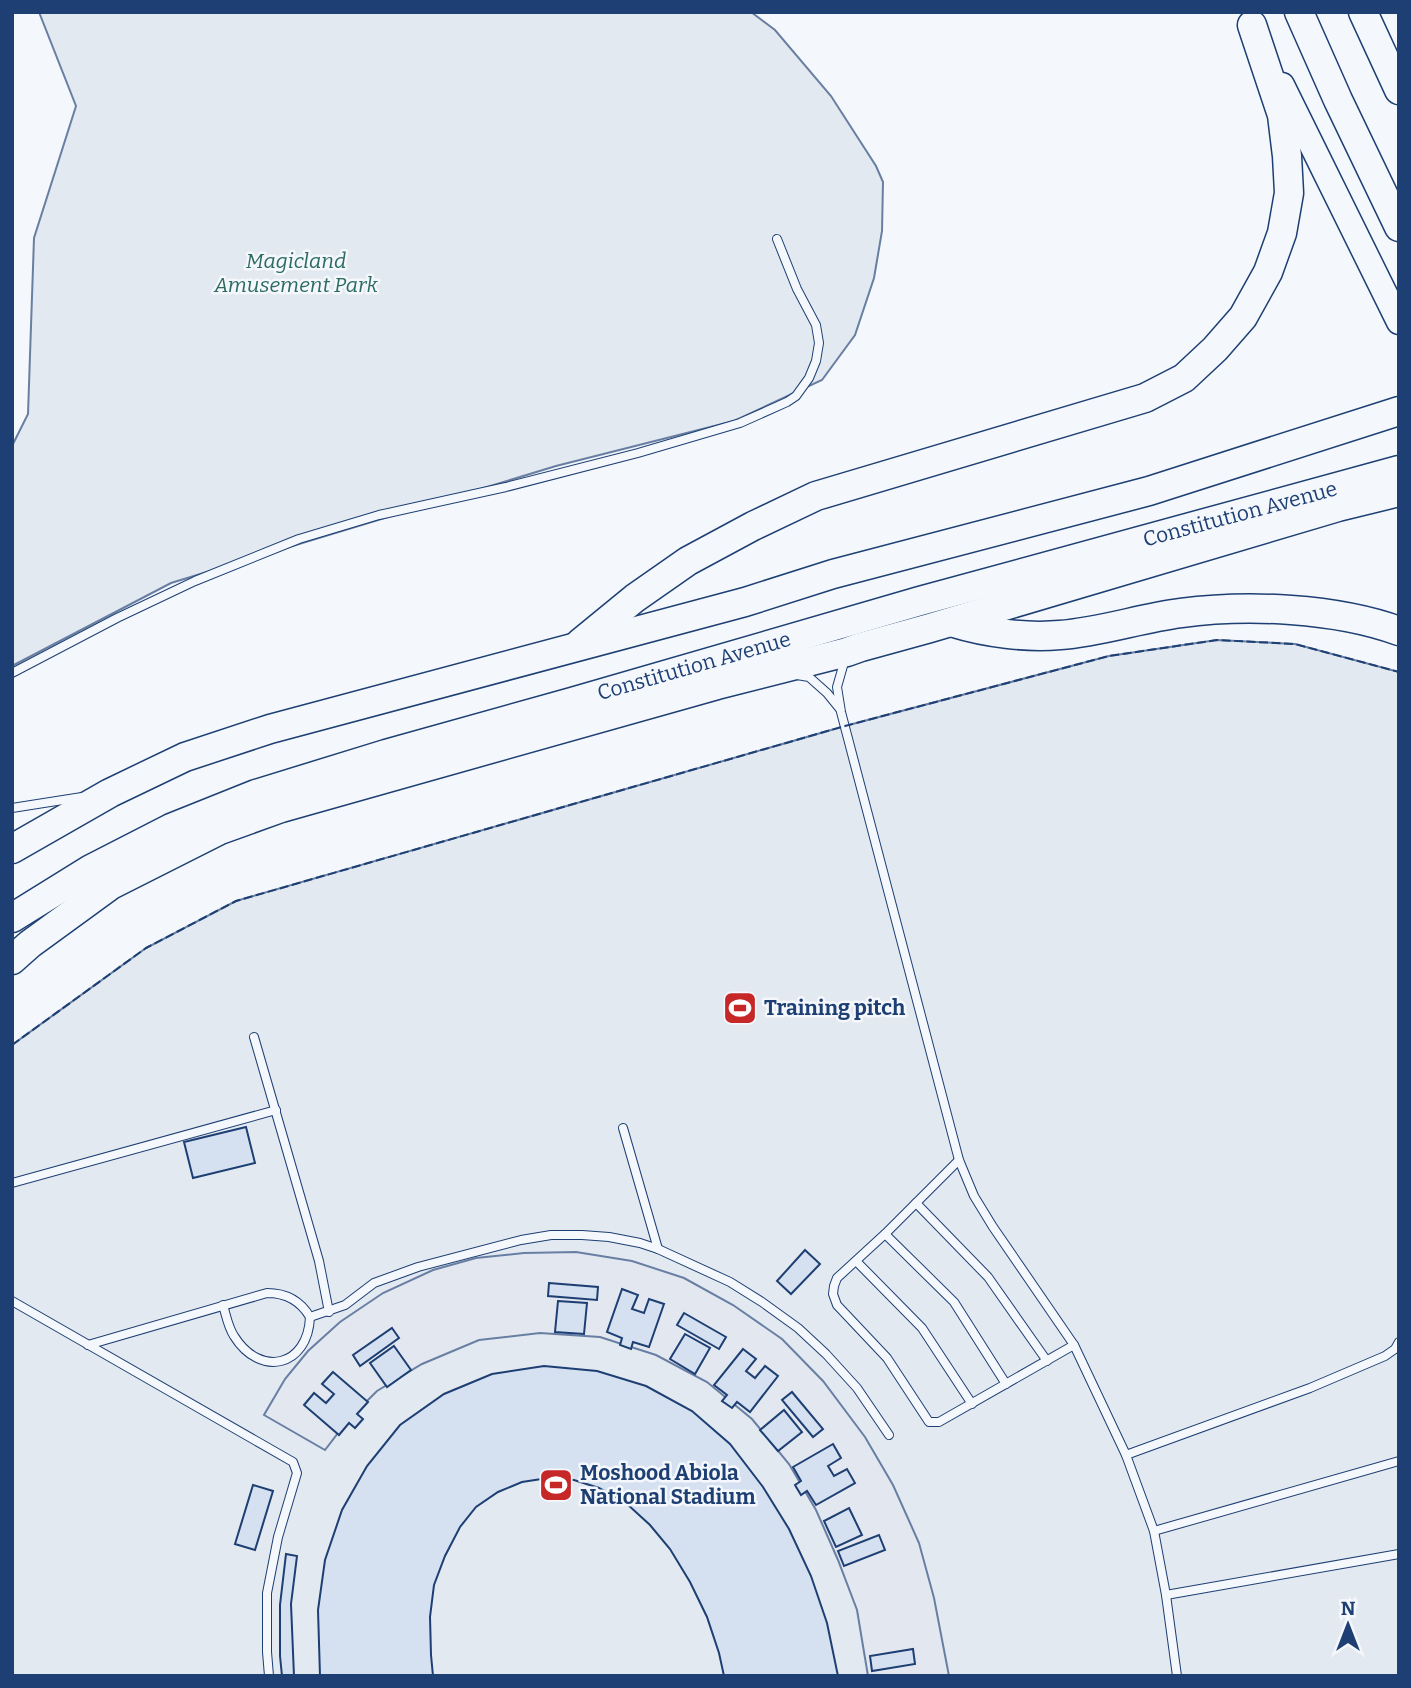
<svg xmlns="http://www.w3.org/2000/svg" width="1411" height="1688" viewBox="0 0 1411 1688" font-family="Bitter,serif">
	<rect width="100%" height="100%" fill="#f4f7fb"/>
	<g fill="#e3e9f0" stroke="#687fa3" stroke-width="2">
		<polygon points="39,12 751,12 775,30 831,96 876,166 883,182 882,231 874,278 855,335 822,380 734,421 556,466 171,583 12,666 12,446 28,414 34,238 76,106"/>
		<polygon points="1217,640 1295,644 1399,672 1399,1676 12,1676 12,1045 146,948 236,901 845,726 1109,656"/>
	</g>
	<polygon fill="#e3e8f0" stroke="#687fa3" stroke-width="2" points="576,1252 632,1261 684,1278 733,1305 782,1339 823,1381 865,1437 893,1485 919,1543 934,1598 949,1676 868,1676 857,1610 838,1560 816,1510 789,1464 752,1419 707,1382 656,1355 600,1337 540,1333 479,1340 422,1364 377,1391 348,1420 325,1450 264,1415 285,1379 308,1351 340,1322 383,1293 433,1270 476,1258 524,1253"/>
	<g fill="#d5e0f0" stroke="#1d3f73" stroke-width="2">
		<polygon points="246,1127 255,1163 193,1178 184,1142"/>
		<polygon points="805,1250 820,1264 791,1294 777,1281"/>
		<polygon points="549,1283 598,1287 597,1300 548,1296"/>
		<polygon points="622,1289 638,1295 632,1309 644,1313 649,1299 664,1304 649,1347 633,1342 631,1349 620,1345 622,1338 607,1332"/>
		<polygon points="558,1301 587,1303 584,1334 555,1332"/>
		<polygon points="684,1313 726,1337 719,1349 677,1325"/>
		<polygon points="392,1328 399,1338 360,1366 353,1355"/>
		<polygon points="685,1334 710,1348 695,1374 670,1359"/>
		<polygon points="394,1346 411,1370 387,1387 370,1363"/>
		<polygon points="743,1349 756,1359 746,1371 755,1378 765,1366 778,1376 750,1412 737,1402 732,1408 722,1401 727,1395 714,1385"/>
		<polygon points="544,1366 597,1371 646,1386 692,1411 730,1444 763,1487 789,1529 811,1576 827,1623 838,1676 724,1676 719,1653 707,1617 690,1582 670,1549 650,1525 626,1503 599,1488 574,1480 548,1478 522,1482 498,1492 476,1507 460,1527 445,1556 434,1585 430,1617 431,1655 433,1676 320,1676 318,1610 325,1560 342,1510 367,1466 400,1425 444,1394 492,1374"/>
		<polygon points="333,1372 368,1402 357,1414 363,1419 355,1428 349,1423 339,1435 304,1405 314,1393 326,1403 334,1394 322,1384"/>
		<polygon points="792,1392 823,1429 813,1437 782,1400"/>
		<polygon points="784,1410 802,1432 778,1451 760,1430"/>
		<polygon points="833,1444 841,1458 828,1466 834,1476 847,1469 855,1483 816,1505 807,1491 801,1495 795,1485 801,1481 793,1467"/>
		<polygon points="253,1485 273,1491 255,1550 235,1544"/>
		<polygon points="849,1508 862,1535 836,1547 824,1521"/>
		<polygon points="879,1535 885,1550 844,1566 838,1551"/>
		<polygon points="286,1554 297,1556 291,1604 294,1676 282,1676 280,1656 280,1605"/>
		<polygon points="913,1649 915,1664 872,1671 870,1656"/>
	</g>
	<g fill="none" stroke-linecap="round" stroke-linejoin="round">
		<g stroke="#1d3f73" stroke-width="10">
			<g id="service">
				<polyline points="845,659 837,687 841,712 959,1160 974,1196 993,1227 1074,1345 1126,1455 1154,1531 1166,1595 1177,1676"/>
				<polyline points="12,673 117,618 195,581 299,539 379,515 506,487 638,453 740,423 787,402 796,396 809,378 816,361 819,343 816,325 797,289 777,239"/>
				<polyline points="797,675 809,677 827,693 840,709"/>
				<polyline points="12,808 82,797"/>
				<polyline points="254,1037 319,1261 329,1312"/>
				<polyline points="623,1128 658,1249"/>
				<polyline points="959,1160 885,1234 837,1278 834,1286 833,1294 837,1305 887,1358 929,1422 939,1422 1074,1345"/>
				<polyline points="12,1183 276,1110"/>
				<polyline points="916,1203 988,1277 1047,1361"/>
				<polyline points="885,1234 954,1302 1006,1384"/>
				<polyline points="856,1261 922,1328 972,1404"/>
				<polyline points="12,1301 293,1462 297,1473 278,1537 267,1593 267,1652 269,1676"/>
				<path d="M223 1305C226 1315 228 1327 234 1336 260 1378 308 1367 310 1317"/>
				<path d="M88 1345 267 1293C286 1293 300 1300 310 1317L345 1305 374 1283 418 1267 521 1240 551 1235H582L609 1237 640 1243 658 1249 730 1282 762 1302 798 1328 826 1354 857 1388 889 1435"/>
				<polyline points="1126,1455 1310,1388 1385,1356 1395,1349 1399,1342"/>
				<polyline points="1154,1531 1399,1461"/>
				<polyline points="1166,1595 1399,1554"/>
			</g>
		</g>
		<g stroke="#1d3f73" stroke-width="27">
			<polyline id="trunk" points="1282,85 1399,322"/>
		</g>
		<g stroke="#1d3f73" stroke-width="31">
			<g id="motorway">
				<polyline points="1299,12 1338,100 1399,227"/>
				<polyline points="1363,12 1399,90"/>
				<path d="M954 623C986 633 1027 638 1060 635 1101 632 1141 618 1181 613 1247 604 1336 608 1399 631"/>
				<polyline points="580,643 635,598 688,561 753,526 816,496 1145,398 1184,378 1215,349 1243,317 1268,272 1282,233 1289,193 1287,156 1282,115 1252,25"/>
				<polyline points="12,849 110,793 185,757 270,729 745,602 833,574 1149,491 1399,411"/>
				<polyline points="12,918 91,869 171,828 256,794 386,754 572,702 920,601 1399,470"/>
				<polyline points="12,960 30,944 111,885 220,830 281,808 717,685 847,652 861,647 930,628 1338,507 1399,492"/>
			</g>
		</g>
		<use href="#service" stroke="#f4f7fb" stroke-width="8"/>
		<use href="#trunk" stroke="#f4f7fb" stroke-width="24"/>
		<use href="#motorway" stroke="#f4f7fb" stroke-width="28"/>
		<polyline stroke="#1d3f73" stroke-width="2" stroke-dasharray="9 3.5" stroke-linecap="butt" points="12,1045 146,948 236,901 845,726 1109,656 1217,640 1295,644 1399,672"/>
	</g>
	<defs>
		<g id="stadium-square" transform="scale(1.75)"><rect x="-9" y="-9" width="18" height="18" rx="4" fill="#c62828" stroke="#f4f7fb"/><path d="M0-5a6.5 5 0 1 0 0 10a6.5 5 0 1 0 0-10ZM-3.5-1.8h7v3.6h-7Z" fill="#fff"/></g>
	</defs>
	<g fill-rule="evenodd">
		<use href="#stadium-square" x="740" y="1008"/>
		<use href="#stadium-square" x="556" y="1485"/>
	</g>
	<g text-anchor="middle" stroke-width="5" stroke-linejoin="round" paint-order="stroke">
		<g font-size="21" font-style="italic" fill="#2c6c60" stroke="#f4f7fb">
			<text x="296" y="268">Magicland<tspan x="296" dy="24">Amusement Park</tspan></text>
		</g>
		<g font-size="21" fill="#1d3f73" stroke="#f4f7fb">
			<text transform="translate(1240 514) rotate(-15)" y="7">Constitution Avenue</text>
			<text transform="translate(694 666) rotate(-16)" y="7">Constitution Avenue</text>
		</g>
		<g font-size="21" font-weight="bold" fill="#1d3f73" stroke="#f4f7fb" text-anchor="start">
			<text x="764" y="1015">Training pitch</text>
			<text x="580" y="1480">Moshood Abiola<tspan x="580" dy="24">National Stadium</tspan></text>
		</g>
	</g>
	<rect width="1411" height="1688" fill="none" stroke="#1d3f73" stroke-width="28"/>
	<g transform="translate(1348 1625)" stroke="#f4f7fb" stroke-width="5" paint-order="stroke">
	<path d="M0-5L12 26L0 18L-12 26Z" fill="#1d3f73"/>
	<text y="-10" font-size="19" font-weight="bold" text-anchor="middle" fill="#1d3f73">N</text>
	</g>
</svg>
